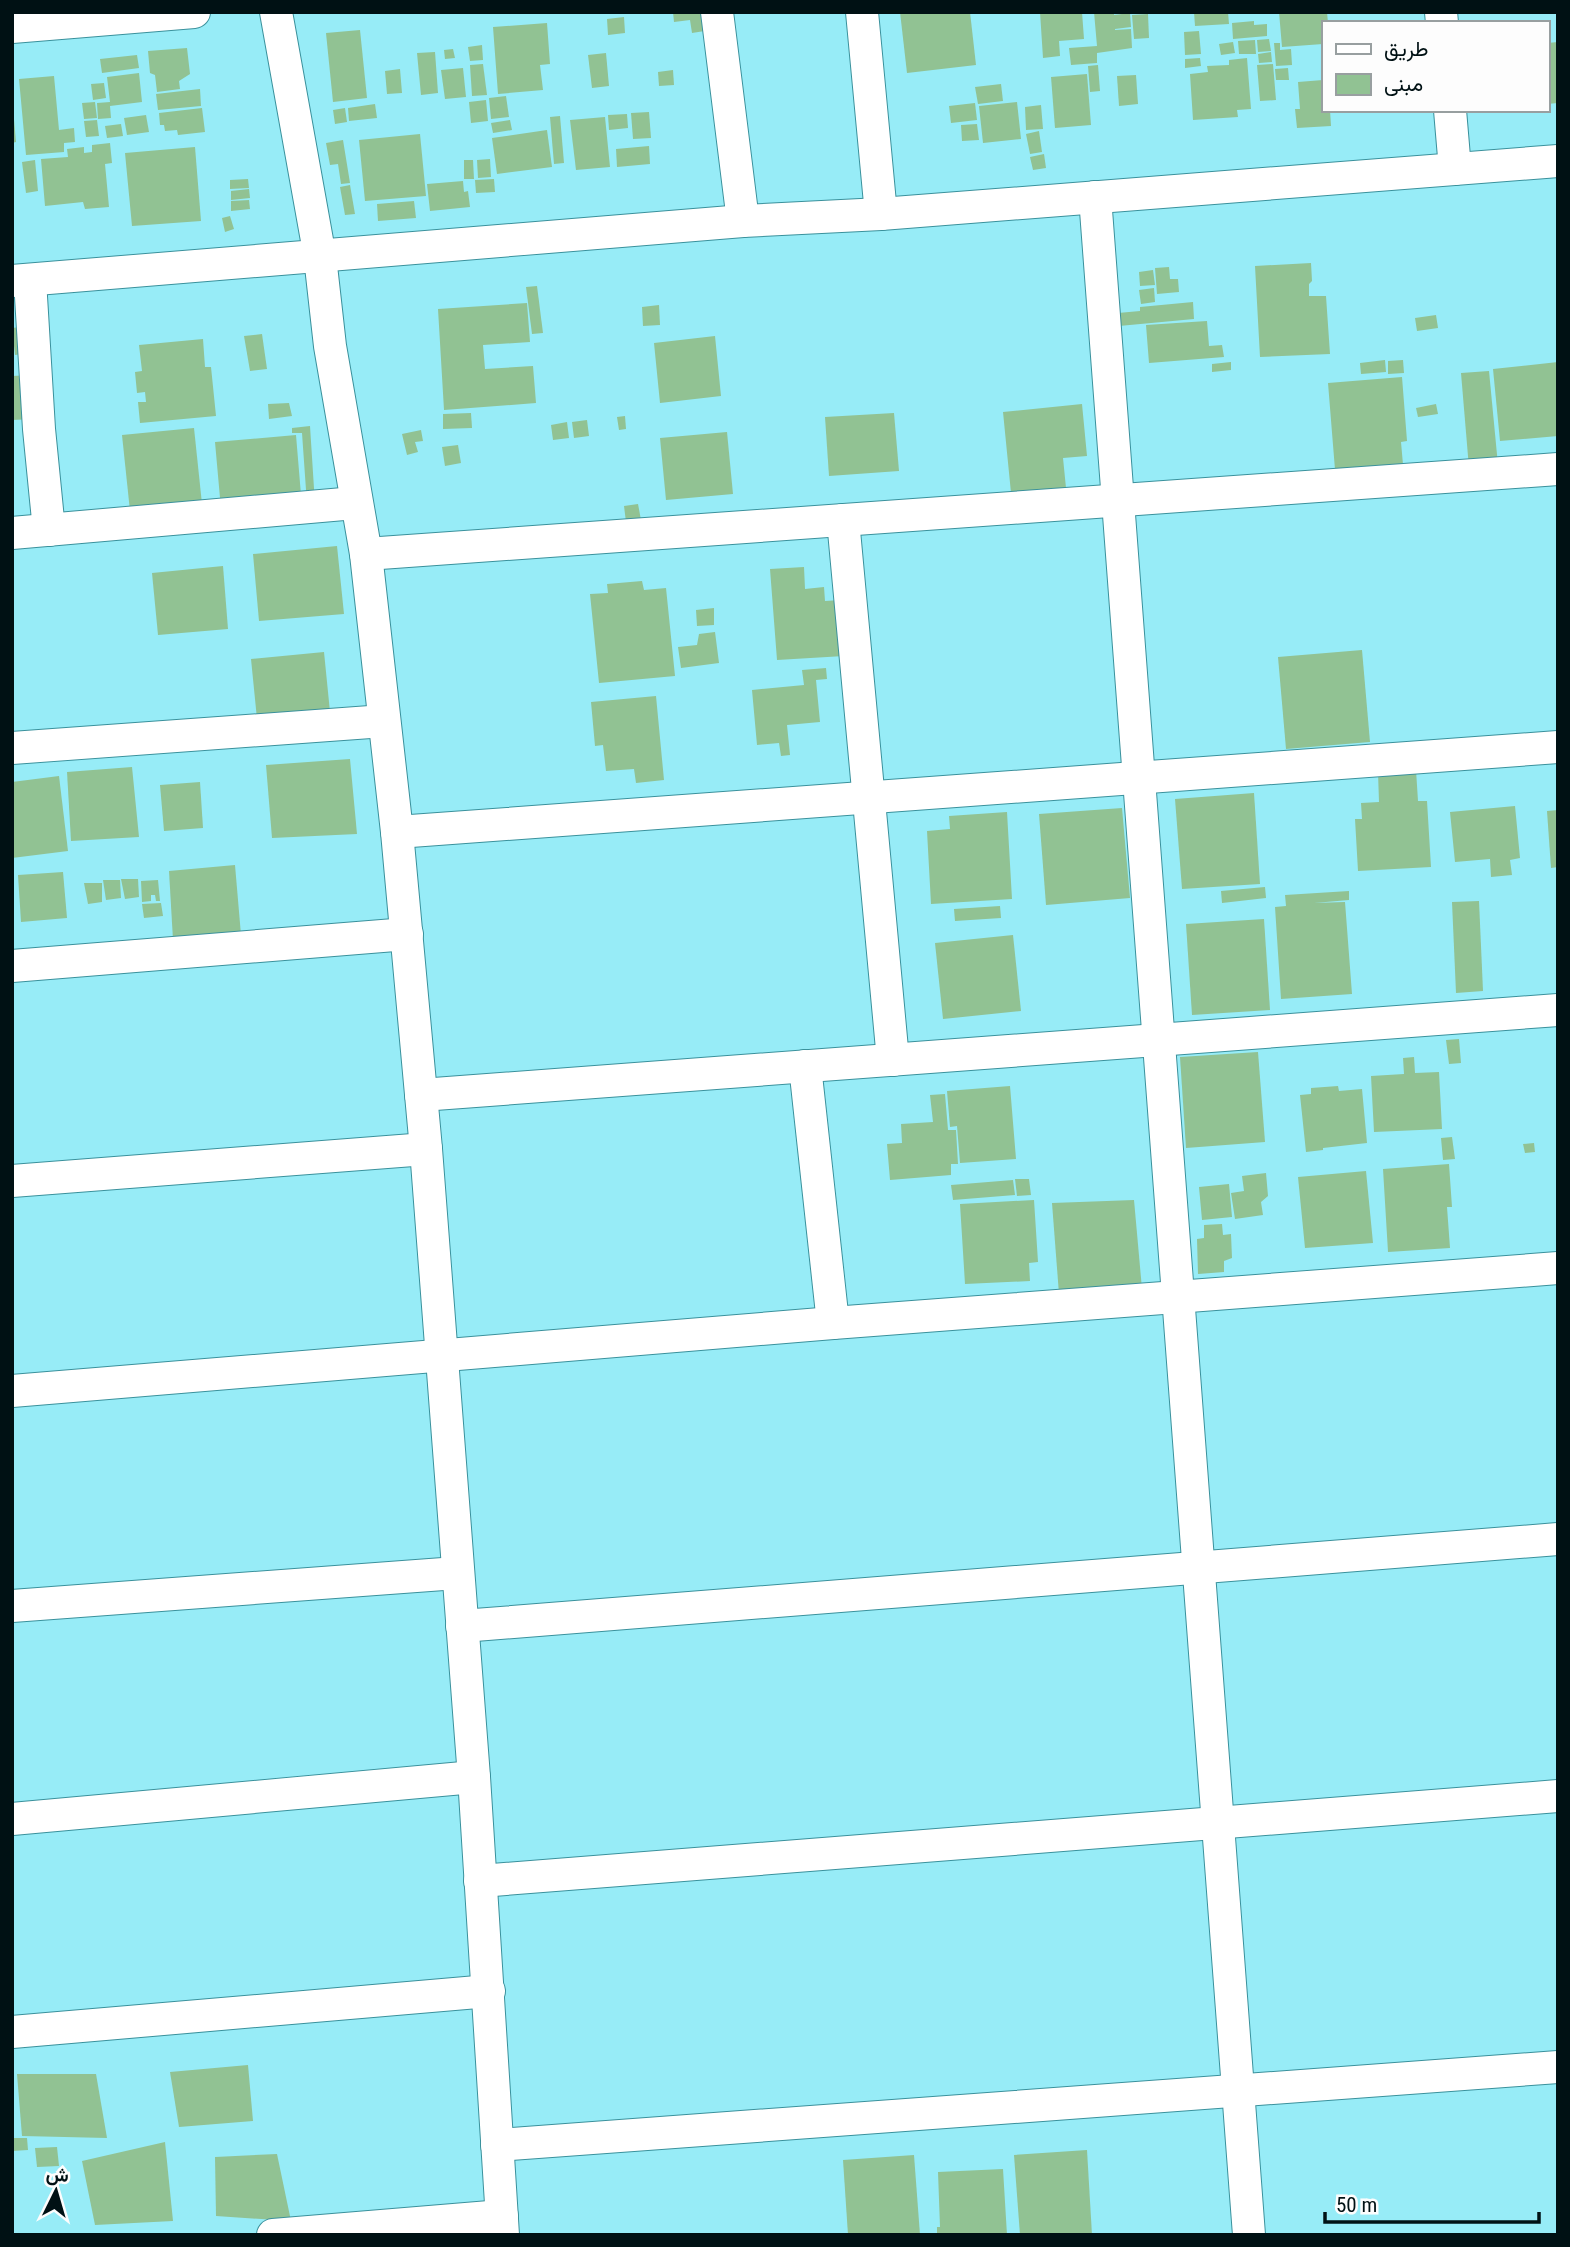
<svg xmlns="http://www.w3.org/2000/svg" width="1570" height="2247" viewBox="0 0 1570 2247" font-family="'Roboto Condensed',Vazirmatn,sans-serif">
	<rect width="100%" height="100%" fill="#97ecf7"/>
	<g fill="#91c293">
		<polygon points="673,12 708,12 711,30 692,33 690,20 674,22"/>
		<polygon points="900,12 970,12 976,65 907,73"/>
		<polygon points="1040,12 1082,12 1084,39 1059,41 1060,56 1043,58"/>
		<polygon points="1094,12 1114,12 1114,15 1130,13 1131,27 1115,29 1115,30 1131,29 1132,48 1097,53 1097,63 1071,65 1069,48 1097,46"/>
		<polygon points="1194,12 1228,12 1229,24 1195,26"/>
		<polygon points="1279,12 1327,12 1328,23 1323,23 1323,44 1282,47"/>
		<polygon points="1148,14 1149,38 1134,39 1132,15"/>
		<polygon points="624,17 625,33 608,35 607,19"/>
		<polygon points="1254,21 1254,25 1267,24 1267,36 1233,39 1232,23"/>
		<polygon points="547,23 550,64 540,65 543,90 498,94 493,27"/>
		<polygon points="360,30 367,98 333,102 326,33"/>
		<polygon points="1199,31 1201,54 1185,55 1184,32"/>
		<polygon points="1269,39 1271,51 1258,52 1257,40"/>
		<polygon points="1255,40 1256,54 1239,54 1238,41"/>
		<polygon points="1233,42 1235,53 1221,55 1219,44"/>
		<polygon points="1558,42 1558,103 1547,104 1547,43"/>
		<polygon points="1274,43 1280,43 1280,50 1291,49 1292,65 1276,66"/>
		<polygon points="482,45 483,60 470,61 468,47"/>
		<polygon points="187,48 190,74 179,81 180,89 157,92 155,75 150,73 148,51"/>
		<polygon points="453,49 455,58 445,59 444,50"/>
		<polygon points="435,52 438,93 421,95 417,53"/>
		<polygon points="1271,52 1272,62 1259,63 1258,54"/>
		<polygon points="606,53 609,86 592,88 588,55"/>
		<polygon points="137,55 139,68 102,73 100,59"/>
		<polygon points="1200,58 1201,66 1185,68 1185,59"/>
		<polygon points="1247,58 1251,109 1237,110 1238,117 1193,120 1190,74 1208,72 1207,66 1229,65 1229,60"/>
		<polygon points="483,64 487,95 472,96 470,65"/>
		<polygon points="1273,64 1276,100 1260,101 1257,65"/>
		<polygon points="1098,65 1100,91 1090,92 1088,66"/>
		<polygon points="463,68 466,97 445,99 441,70"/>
		<polygon points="1288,68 1289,80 1276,80 1275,69"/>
		<polygon points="400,69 402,93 387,94 385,71"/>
		<polygon points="673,70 674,85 659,86 658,72"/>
		<polygon points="139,73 142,102 110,106 111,118 98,119 97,103 110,102 107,77"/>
		<polygon points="1087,74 1091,125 1055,128 1051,77"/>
		<polygon points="1136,75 1138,104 1119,106 1117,76"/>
		<polygon points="54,76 59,130 74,128 75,142 64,143 64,152 26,155 19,79"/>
		<polygon points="1323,80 1323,110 1330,110 1331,126 1297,128 1295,109 1300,109 1298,82"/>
		<polygon points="104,83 106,98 93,100 91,84"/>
		<polygon points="1001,84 1003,101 978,104 975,87"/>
		<polygon points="200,89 201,106 158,110 156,94"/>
		<polygon points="506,96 509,117 491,119 489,98"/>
		<polygon points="486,100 488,121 471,123 469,102"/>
		<polygon points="95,102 97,118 84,119 82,103"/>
		<polygon points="1017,102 1021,139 983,143 979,106"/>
		<polygon points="975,103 977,120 951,123 949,106"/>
		<polygon points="375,104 377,118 349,121 348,108"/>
		<polygon points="1041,105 1043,129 1026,130 1025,107"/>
		<polygon points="202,108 205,132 178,135 177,130 165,131 164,125 160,125 159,113"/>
		<polygon points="345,108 347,122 335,124 333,110"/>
		<polygon points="649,112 651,138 633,139 631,113"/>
		<polygon points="627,114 628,128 609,130 608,115"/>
		<polygon points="146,115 149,132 127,135 124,118"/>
		<polygon points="560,116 564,163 554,164 550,117"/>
		<polygon points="605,117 610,167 576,170 570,120"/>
		<polygon points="12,119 14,119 16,142 12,143"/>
		<polygon points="97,120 99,136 86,137 84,121"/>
		<polygon points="510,120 512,130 493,133 491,123"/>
		<polygon points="121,124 123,136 107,138 105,126"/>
		<polygon points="977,124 979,140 962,141 961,125"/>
		<polygon points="547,130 552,167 497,174 492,138"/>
		<polygon points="1039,131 1042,152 1030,154 1026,134"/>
		<polygon points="420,134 426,196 365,201 359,140"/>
		<polygon points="343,140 350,183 341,184 338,164 330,165 326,143"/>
		<polygon points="110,143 112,163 105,164 109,207 85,209 83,202 45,206 41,159 68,157 67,149 84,147 84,153 92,152 92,145"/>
		<polygon points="649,146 650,164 617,167 616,149"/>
		<polygon points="195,147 201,221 132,226 125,153"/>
		<polygon points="1044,154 1046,168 1033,170 1030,157"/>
		<polygon points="490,159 491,177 478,178 477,160"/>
		<polygon points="35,160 38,191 26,193 22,162"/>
		<polygon points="464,160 473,160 474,179 464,179"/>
		<polygon points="248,179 249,188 230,189 230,180"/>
		<polygon points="494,179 495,192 476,193 475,180"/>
		<polygon points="463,181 464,192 468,191 470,207 430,211 427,184"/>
		<polygon points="350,185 355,214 345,215 340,187"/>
		<polygon points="249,189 250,198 231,200 231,191"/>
		<polygon points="249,200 250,209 231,211 231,201"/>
		<polygon points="414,201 416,218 378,221 377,204"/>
		<polygon points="230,216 234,229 225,232 222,218"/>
		<polygon points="1311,263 1312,281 1309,284 1309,296 1326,296 1330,354 1260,357 1255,266"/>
		<polygon points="1169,267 1170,279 1178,279 1179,292 1157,294 1155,268"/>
		<polygon points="1153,270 1155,285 1140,286 1139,272"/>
		<polygon points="537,286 543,333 532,334 526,287"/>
		<polygon points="1154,288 1155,302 1141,304 1139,290"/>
		<polygon points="1193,302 1194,319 1119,326 1118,313 1140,311 1140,307"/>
		<polygon points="527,303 530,342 483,345 485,369 533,366 536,403 444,410 438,309"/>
		<polygon points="659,305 660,325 643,326 642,307"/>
		<polygon points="1436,315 1438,328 1417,331 1415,318"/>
		<polygon points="1207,321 1209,346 1222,345 1224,357 1149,363 1146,325"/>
		<polygon points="28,326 30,353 15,355 12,328"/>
		<polygon points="262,334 267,369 250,371 244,336"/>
		<polygon points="715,336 721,396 660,403 654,343"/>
		<polygon points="203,339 205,367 211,367 216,416 140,423 138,402 146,402 145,392 137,393 135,372 142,371 139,345"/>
		<polygon points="1385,360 1386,372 1361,374 1360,363"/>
		<polygon points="1403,360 1404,373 1388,374 1388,361"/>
		<polygon points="1231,362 1231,370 1212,372 1212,364"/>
		<polygon points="1558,362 1558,436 1500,441 1493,369"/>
		<polygon points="1489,371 1498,465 1469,468 1461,373"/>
		<polygon points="31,375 34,419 12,420 12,376"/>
		<polygon points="1402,377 1407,441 1401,442 1404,476 1336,482 1328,383"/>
		<polygon points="289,403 292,416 269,419 268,404"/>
		<polygon points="1082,404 1087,456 1063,458 1067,498 1012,503 1003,412"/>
		<polygon points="1436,404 1438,414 1418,417 1416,408"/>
		<polygon points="471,413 472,428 443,429 443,414"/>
		<polygon points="894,413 899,471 829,476 825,417"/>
		<polygon points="625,416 626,429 619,430 617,417"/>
		<polygon points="587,420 589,436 574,438 572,422"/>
		<polygon points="567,422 569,438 553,440 551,425"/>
		<polygon points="310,426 315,504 307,504 302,433 292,433 292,428"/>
		<polygon points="194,428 202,504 130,511 122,435"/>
		<polygon points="421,430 423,441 415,442 418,452 407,455 402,434"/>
		<polygon points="727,432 733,494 666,500 660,438"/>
		<polygon points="296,435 302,507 240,505 239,497 220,498 215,442"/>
		<polygon points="458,445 461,463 445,466 442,447"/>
		<polygon points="638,504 641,520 626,522 624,506"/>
		<polygon points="337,546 344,614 259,621 253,554"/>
		<polygon points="223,566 228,629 158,635 152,573"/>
		<polygon points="804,567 805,589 824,587 825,601 841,600 844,656 777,660 770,569"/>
		<polygon points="642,581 644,590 666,588 675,676 599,683 590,594 608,593 607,584"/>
		<polygon points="714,608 714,625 697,626 696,610"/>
		<polygon points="715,632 719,663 681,668 678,647 697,645 699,634"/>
		<polygon points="1362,650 1370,742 1286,749 1278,657"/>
		<polygon points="324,652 331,722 258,729 251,659"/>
		<polygon points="826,668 827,679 816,680 820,722 787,725 790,755 781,756 779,743 757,745 752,690 804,685 802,670"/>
		<polygon points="656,696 664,780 636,783 634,769 606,771 603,745 595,746 591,702"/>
		<polygon points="350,759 357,834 272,838 266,765"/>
		<polygon points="132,767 139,837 71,841 67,772"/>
		<polygon points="1416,770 1418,801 1427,801 1431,867 1358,871 1355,819 1362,819 1361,803 1379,802 1378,772"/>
		<polygon points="59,776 68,851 12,858 12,782"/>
		<polygon points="200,782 203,828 164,831 160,785"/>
		<polygon points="1254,793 1260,884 1182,889 1175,799"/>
		<polygon points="1515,806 1520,858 1510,860 1512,875 1491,877 1490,859 1455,862 1450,812"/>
		<polygon points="1122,808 1130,898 1046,905 1039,814"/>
		<polygon points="1558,810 1558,867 1551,868 1547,811"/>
		<polygon points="1007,812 1012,899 931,904 927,831 950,829 949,816"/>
		<polygon points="235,865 241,935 173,940 169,871"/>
		<polygon points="63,872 67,918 21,922 18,875"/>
		<polygon points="121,879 138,879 139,897 125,899"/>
		<polygon points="103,880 120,880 121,898 106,900"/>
		<polygon points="158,880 160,901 156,901 155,895 151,895 151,901 142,902 141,881"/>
		<polygon points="84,883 102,883 102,902 88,904"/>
		<polygon points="1265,887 1266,898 1222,903 1221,891"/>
		<polygon points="1349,891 1349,900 1314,903 1345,902 1352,994 1281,999 1275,907 1286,906 1285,895"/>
		<polygon points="1479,901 1483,991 1456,993 1452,902"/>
		<polygon points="161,903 163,916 144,918 142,904"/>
		<polygon points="1000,906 1001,918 955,921 954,909"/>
		<polygon points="1264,919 1270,1010 1192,1015 1186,924"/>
		<polygon points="1013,935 1021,1011 943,1019 935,943"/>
		<polygon points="1459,1039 1461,1063 1449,1064 1446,1040"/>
		<polygon points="1258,1052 1265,1142 1186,1148 1180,1057"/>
		<polygon points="1414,1057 1415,1073 1439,1072 1442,1129 1374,1132 1371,1076 1404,1074 1403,1058"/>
		<polygon points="1010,1086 1016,1159 960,1163 957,1126 950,1127 947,1091"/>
		<polygon points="1338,1086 1339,1091 1362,1089 1367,1143 1323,1148 1323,1150 1306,1152 1300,1095 1311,1094 1311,1088"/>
		<polygon points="945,1094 948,1130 956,1130 958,1164 951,1164 951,1175 890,1180 887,1144 902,1143 901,1124 933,1122 930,1095"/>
		<polygon points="1452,1137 1455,1159 1443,1160 1441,1138"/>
		<polygon points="1534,1143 1535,1152 1525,1153 1523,1144"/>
		<polygon points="1449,1164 1452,1207 1447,1207 1450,1248 1388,1252 1383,1169"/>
		<polygon points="1366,1171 1373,1243 1305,1248 1298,1177"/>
		<polygon points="1266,1173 1268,1196 1261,1202 1263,1215 1235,1219 1231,1193 1244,1191 1242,1176"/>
		<polygon points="1015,1179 1029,1179 1031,1195 1017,1196"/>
		<polygon points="1013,1180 1015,1195 953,1200 951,1185"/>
		<polygon points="1229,1184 1232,1217 1202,1220 1199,1187"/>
		<polygon points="1034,1200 1038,1262 1029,1263 1030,1281 965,1284 960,1204"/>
		<polygon points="1134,1200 1142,1289 1059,1294 1052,1203"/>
		<polygon points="1222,1224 1223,1235 1231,1234 1232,1258 1224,1261 1224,1272 1198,1274 1197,1239 1204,1238 1204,1225"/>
		<polygon points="248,2065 253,2121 179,2127 170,2072"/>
		<polygon points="17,2074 96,2074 107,2138 22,2136"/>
		<polygon points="12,2138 27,2138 28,2150 12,2151"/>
		<polygon points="165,2142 173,2221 95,2225 82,2161"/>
		<polygon points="57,2147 59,2166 37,2167 35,2148"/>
		<polygon points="1087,2150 1092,2235 1020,2235 1014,2155"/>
		<polygon points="277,2154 291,2221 216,2216 215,2157"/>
		<polygon points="914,2155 920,2235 848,2235 843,2160"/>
		<polygon points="1003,2169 1007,2235 937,2235 937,2227 940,2227 938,2172"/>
	</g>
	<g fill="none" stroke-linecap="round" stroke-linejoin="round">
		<g stroke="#3a919c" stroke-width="34">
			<g id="minor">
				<polyline points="276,12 320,257 330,346 366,554 397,832 426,1149 474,1777 503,2235"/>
				<polyline points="717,12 743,221"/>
				<polyline points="862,12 881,214"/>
				<polyline points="1441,12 1442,23"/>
				<polyline points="12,27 194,12"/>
				<polyline points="1450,110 1455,169"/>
				<polyline points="1095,197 1249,2235"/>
				<polyline points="30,280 39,429 49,530"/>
				<polyline points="12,281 743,221 881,214 1558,161"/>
				<polyline points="843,520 893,1060"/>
				<polyline points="12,533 355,503"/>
				<polyline points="366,554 1558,469"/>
				<polyline points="12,748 384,721"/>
				<polyline points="397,832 1558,747"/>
				<polyline points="12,966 407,934"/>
				<polyline points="805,1066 833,1323"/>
				<polyline points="421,1095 1558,1010"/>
				<polyline points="12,1181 426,1149"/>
				<polyline points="12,1391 833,1323 1558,1268"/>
				<polyline points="12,1606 457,1573"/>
				<polyline points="462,1626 1558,1539"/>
				<polyline points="12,1819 474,1777"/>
				<polyline points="480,1881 1558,1796"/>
				<polyline points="12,2032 489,1991"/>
				<polyline points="497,2145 1558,2067"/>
				<polyline points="273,2235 502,2216"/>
			</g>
		</g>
		<use href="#minor" stroke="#fff" stroke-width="32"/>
	</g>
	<rect width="1570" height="2247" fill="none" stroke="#001114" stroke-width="28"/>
	<rect x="1322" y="21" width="228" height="91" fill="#fdfdfd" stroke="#989fa0" stroke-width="2"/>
	<rect x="1336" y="44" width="35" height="10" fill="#ffffff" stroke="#989fa0" stroke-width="2"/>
	<text x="1384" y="56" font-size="21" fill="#001114">طريق</text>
	<rect x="1336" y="74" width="35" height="21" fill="#91c293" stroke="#989fa0" stroke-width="2"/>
	<text x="1384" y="91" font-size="21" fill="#001114">مبنى</text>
	<g transform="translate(56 2191) rotate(5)" stroke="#fdfdfd" stroke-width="5" paint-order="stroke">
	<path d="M0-5L12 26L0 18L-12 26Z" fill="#001114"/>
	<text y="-10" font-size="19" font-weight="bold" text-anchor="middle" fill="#001114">ش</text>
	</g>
	<path d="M1325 2212v10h214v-10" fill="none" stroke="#001114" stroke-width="3.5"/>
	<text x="1336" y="2212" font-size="21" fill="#001114" stroke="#fdfdfd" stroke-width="5" paint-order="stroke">50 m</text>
</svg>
